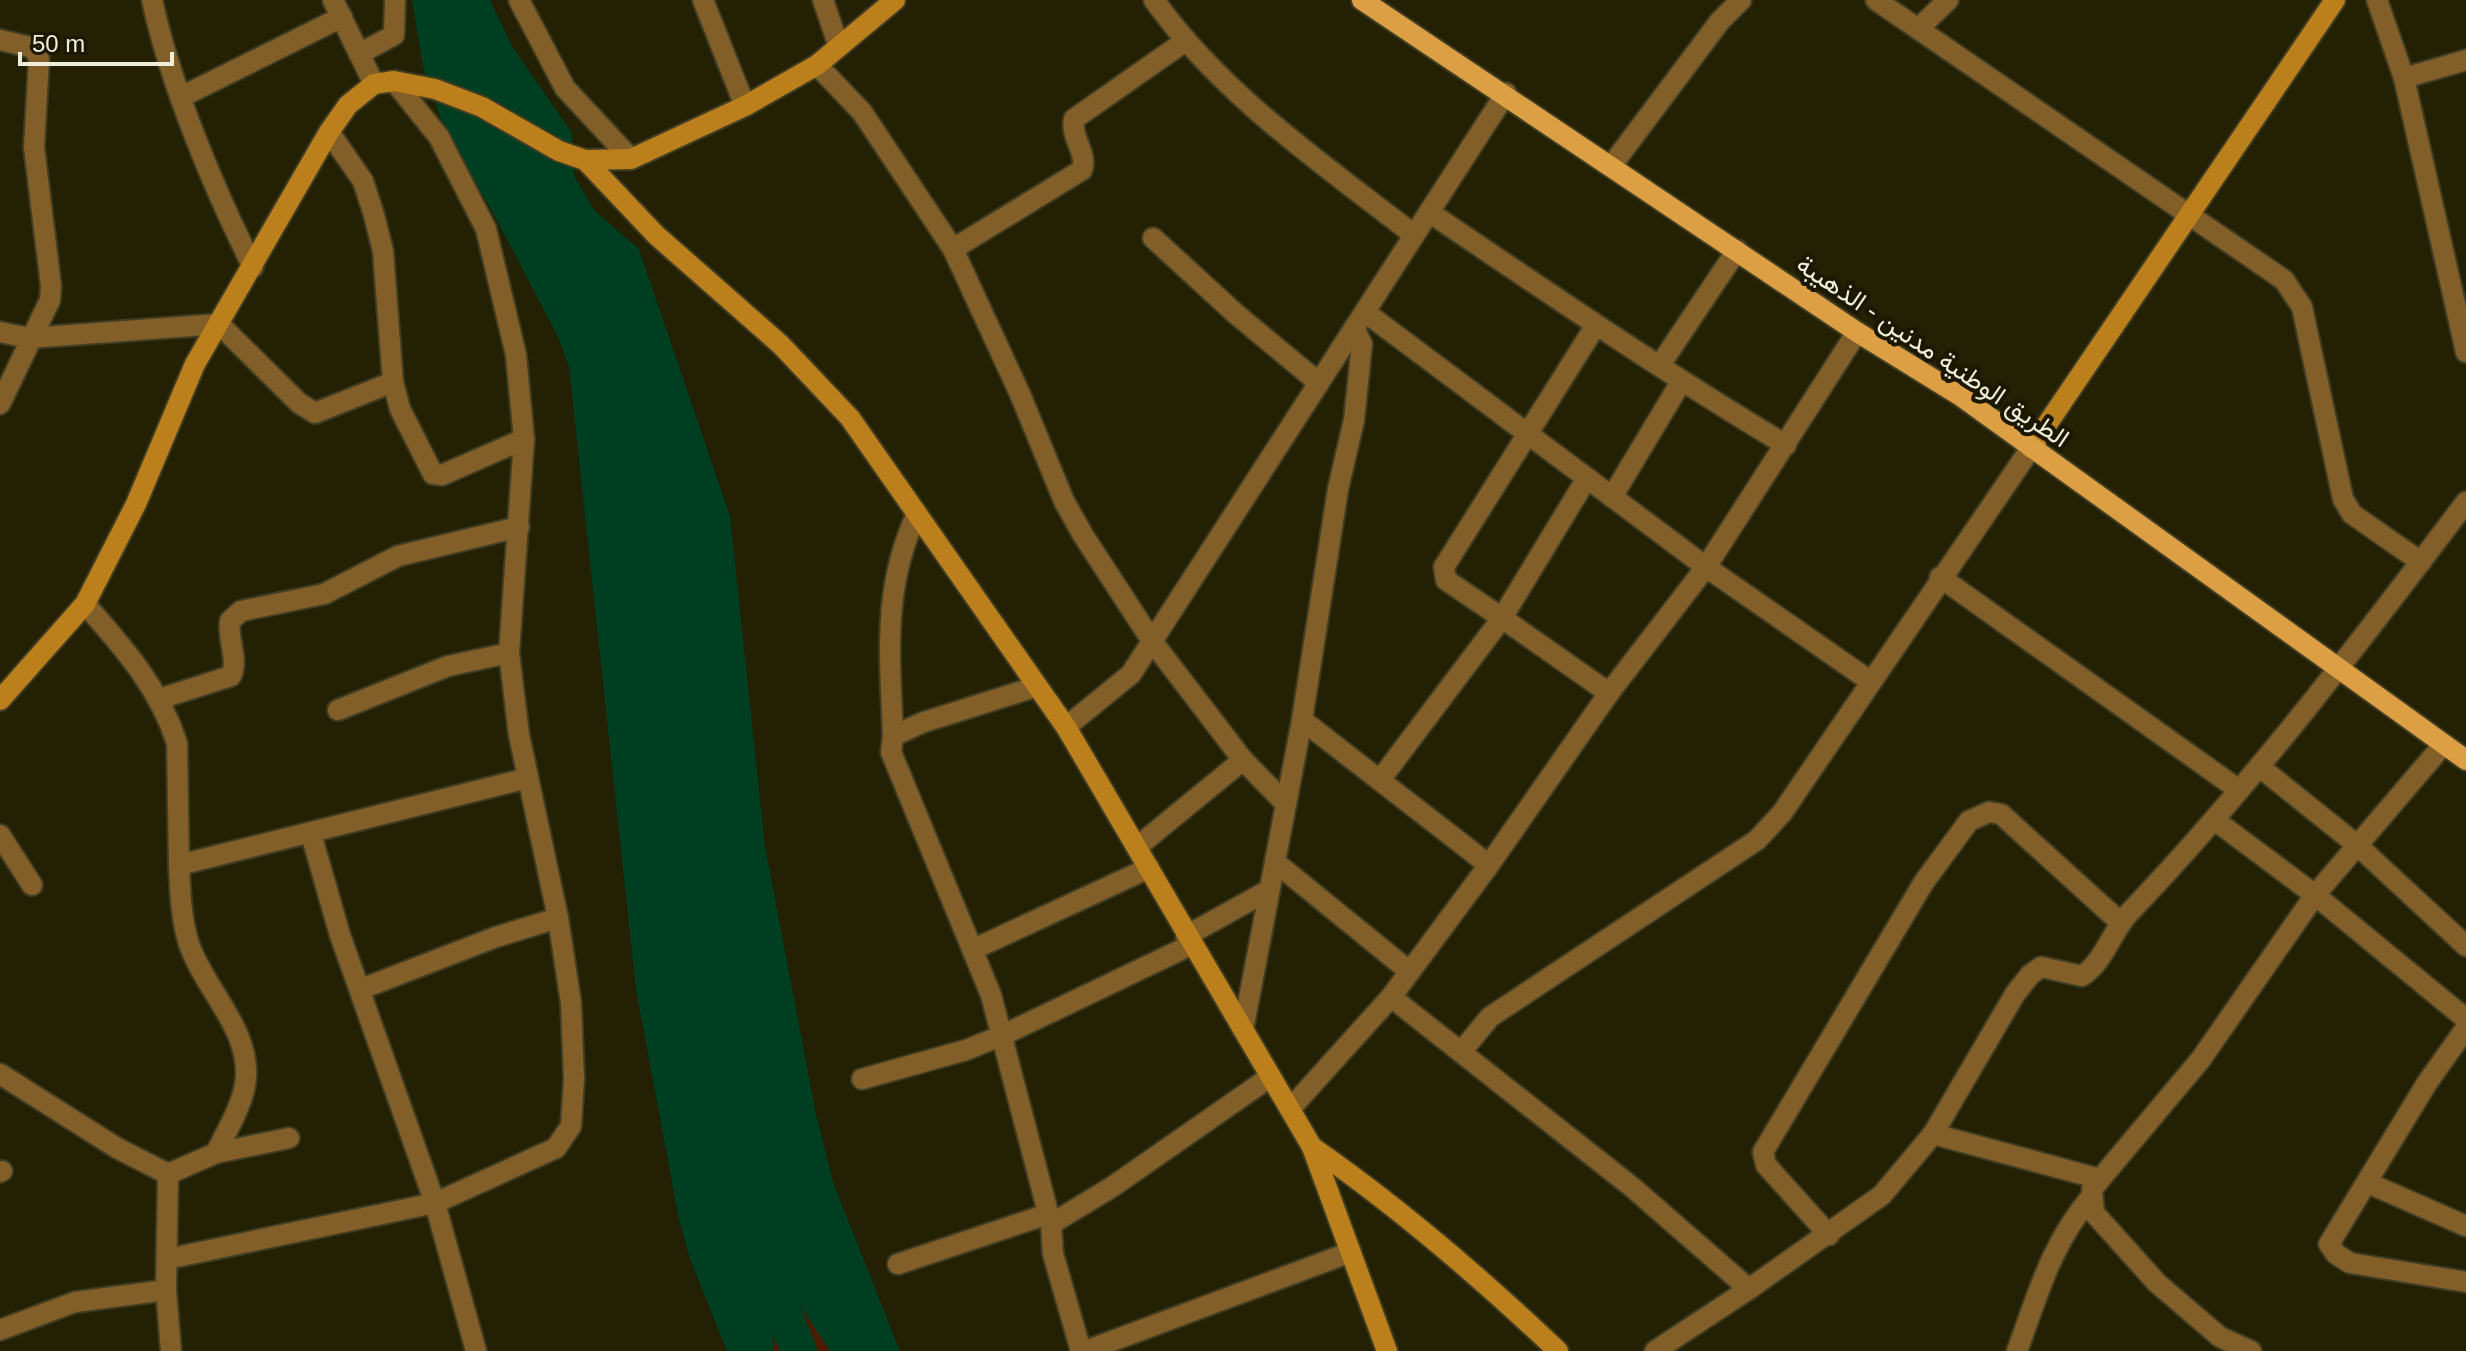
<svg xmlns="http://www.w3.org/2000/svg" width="2466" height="1351" viewBox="0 0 2466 1351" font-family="Helvetica,Vazirmatn,sans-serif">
	<rect width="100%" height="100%" fill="#242004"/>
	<polygon fill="#4d1b00" points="767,1275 800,1306 830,1351 774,1351"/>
	<polygon fill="#003e22" points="412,0 490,0 512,46 572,133 574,176 595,211 639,249 730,516 765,846 816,1114 834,1185 900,1351 830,1351 800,1306 768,1276 774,1351 727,1351 690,1259 679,1220 636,990 569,367 558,337 490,207 445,131 423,67"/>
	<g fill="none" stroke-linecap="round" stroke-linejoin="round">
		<polyline stroke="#003e22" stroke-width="36" points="750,1230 799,1351"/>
		<g stroke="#403d22" stroke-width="24">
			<g id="street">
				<path d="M152 0C170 84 214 189 253 267"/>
				<polyline points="333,0 374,84"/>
				<polyline points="519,0 565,88 631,159"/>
				<polyline points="703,0 745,106"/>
				<polyline points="823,0 838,44"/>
				<path d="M1154 0C1222 95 1323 164 1414 235"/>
				<polyline points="1876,0 2284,280 2302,307 2343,499 2352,514 2421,562"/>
				<polyline points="2377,0 2404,78 2466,352"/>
				<polyline points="1918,29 1948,0"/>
				<polyline points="0,40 34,48 39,59 34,147 51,286 50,300 0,404"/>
				<polyline points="359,54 394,35 395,0"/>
				<polyline points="817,65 862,112 953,249 1020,394 1064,501 1083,535 1152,641 1243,760 1286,804"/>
				<polyline points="2404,78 2466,60"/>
				<polyline points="394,81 439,137 486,229 516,355 524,439 509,653 519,735 558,918 571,1003 574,1079 571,1126 556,1148 435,1203 476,1351"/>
				<polyline points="183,96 342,17"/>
				<polyline points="329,132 363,181 374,215 383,251 393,382 400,409 433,474 442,475 524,439"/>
				<polyline points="1612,165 1720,21 1741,0"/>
				<path d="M1429 212C1547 292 1664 372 1786 445"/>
				<polyline points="1153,238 1236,314 1319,383"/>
				<path d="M953 249 1082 170C1088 153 1070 137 1074 119L1184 42"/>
				<polyline points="1365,312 1706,567 1870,681"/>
				<polyline points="0,332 29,338 219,324 299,403 315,413 393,382"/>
				<polyline points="1660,365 1737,250"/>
				<polyline points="1587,478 1502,618 1609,693"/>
				<polyline points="1612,497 1681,382"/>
				<polyline points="1940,577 2239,790"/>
				<path d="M85 604C123 647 159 687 177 743L179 865 528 778"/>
				<polyline points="1035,687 924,722 893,736 891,752 991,995 1051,1224 1053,1254 1081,1351"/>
				<path d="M159 699 231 676C239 660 227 638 230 621L241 611 324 594 398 556 519 527"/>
				<polyline points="338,710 448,666 509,653"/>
				<polyline points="1302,720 1489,865"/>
				<polyline points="1066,727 1131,674 1506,93"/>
				<path d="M893 736C890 657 882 587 917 514"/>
				<polyline points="2261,768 2357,845 2466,946"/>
				<polyline points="1380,780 1502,618 1446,580 1444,567 1596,325"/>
				<polyline points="2216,821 2315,895 2466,1019"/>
				<polyline points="0,835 32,885"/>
				<polyline points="1137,847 1243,760"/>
				<polyline points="1275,862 1409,971"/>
				<polyline points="1186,936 1269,890"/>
				<polyline points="974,949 1149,868"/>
				<polyline points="361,989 496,937 558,918"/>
				<polyline points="1391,997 1632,1187 1749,1289"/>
				<polyline points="2466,1028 2427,1083 2329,1244 2336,1254 2350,1263 2466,1282"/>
				<polyline points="1243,1030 1302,720 1338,489 1354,420 1362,344 1354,328"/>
				<polyline points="1461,1052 1490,1017 1757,840 1782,813 2031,448"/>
				<polyline points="0,1074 117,1148 168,1174"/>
				<polyline points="862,1079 966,1050 1003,1035 1191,945"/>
				<polyline points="1290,1109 1391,997 1489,865 1609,693 1706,567 1857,332"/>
				<polyline points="1933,1134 2100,1179"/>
				<polyline points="216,1153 289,1138"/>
				<polyline points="0,1172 2,1171"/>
				<polyline points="2368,1183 2466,1226"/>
				<polyline points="1051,1224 1112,1187 1270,1077"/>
				<polyline points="1829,1235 1766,1165 1763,1152 1924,882 1969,821 1989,812 2001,814 2120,922"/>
				<polyline points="167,1259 435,1203 340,935 311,834"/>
				<polyline points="898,1264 1048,1214"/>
				<polyline points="166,1290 171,1351"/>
				<path d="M0 1330 75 1302 166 1290 168 1174 216 1153C226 1132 241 1108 245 1085 254 1032 205 991 189 944 181 919 180 890 179 865"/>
				<polyline points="1085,1351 1351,1252"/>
				<path d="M1655 1351 1749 1289 1882 1195 1933 1134 2015 994 2030 975 2041 967 2082 976C2104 962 2112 931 2129 913 2253 783 2358 645 2466 502"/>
				<path d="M2017 1351C2039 1292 2050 1246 2091 1197"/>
				<polyline points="2251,1351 2220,1337 2157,1283 2094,1213 2092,1189 2201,1059 2315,895 2443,745"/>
			</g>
		</g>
		<g stroke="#403d22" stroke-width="24">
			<g id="secondary">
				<polyline points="585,160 656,235 781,345 850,418 1066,727 1312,1147 1387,1351"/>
				<polyline points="2031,448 2335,0"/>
				<polyline points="0,700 85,604 136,504 195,364 329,132 348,105 374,84 394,81 435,89 482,107 559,151 585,160 631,159 745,106 817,65 895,0"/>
				<path d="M1312 1147C1400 1208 1481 1278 1558 1351"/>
			</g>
		</g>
		<g stroke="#403d22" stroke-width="24">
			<polyline id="primary" points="1362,0 1857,332 1959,395 2466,760"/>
		</g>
		<use href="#street" stroke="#825e28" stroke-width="20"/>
		<use href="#secondary" stroke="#bb801c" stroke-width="20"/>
		<use href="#primary" stroke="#dc9f44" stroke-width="20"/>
	</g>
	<g text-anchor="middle" stroke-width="8" stroke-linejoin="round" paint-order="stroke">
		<g font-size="26" fill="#eeecdb" stroke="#1b1700">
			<text transform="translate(1933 351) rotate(34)" y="9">الطريق الوطنية مدنين - الذهيبة</text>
		</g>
	</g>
	<path d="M20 52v12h152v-12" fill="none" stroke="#eeecdb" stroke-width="4"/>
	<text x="32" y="52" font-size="24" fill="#eeecdb" stroke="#1b1700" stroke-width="6" paint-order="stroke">50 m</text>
</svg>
